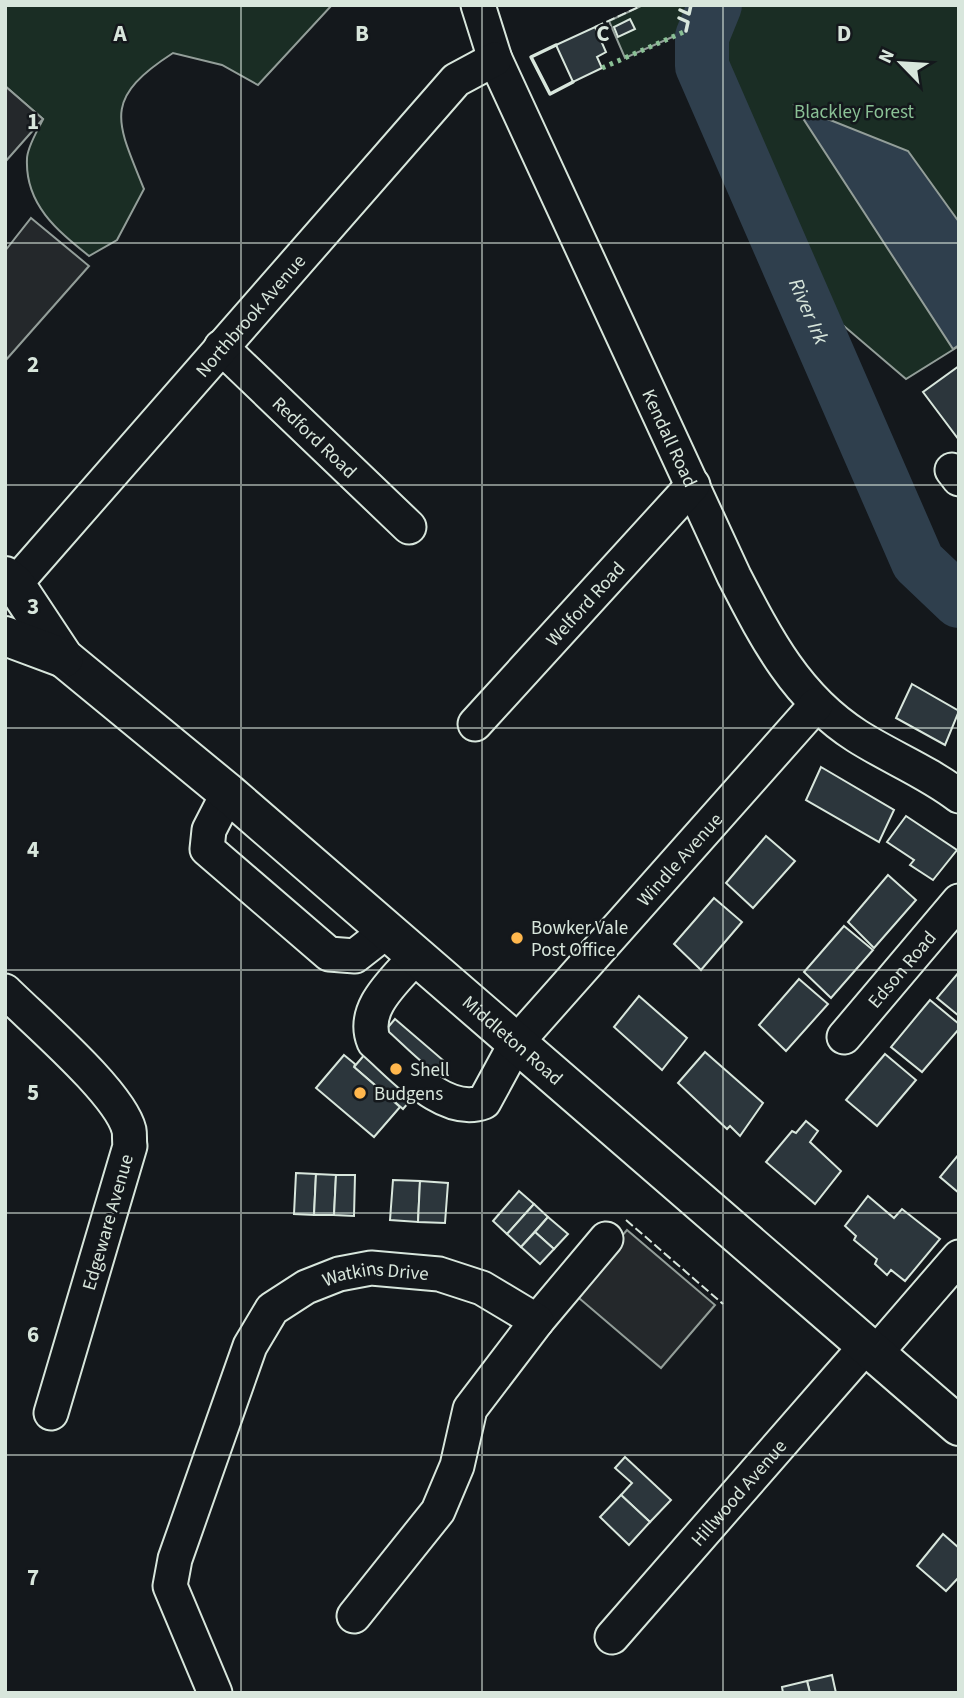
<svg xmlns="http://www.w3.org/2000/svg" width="964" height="1698" viewBox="0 0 964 1698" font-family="'Source Sans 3',sans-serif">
	<rect width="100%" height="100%" fill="#14181c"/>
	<g fill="#1a2d24" stroke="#939e99" stroke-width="2">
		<path d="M5 5H332L258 85 222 65 173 53C102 99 116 120 144 189L117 240 89 256C58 231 25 205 27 159 27 147 38 130 43 119L5 86Z"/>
		<polygon points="643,5 691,5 686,31 625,58 609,21"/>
		<polygon points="730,5 959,5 959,346 906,379 831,315 768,181 715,48"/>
	</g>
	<g fill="#24282b" stroke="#939e99" stroke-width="2">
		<polygon points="5,86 43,119 5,162"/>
		<polygon points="31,218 89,266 5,361 5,251"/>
		<polygon points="627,1230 715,1305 661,1368 573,1293"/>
	</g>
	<polygon fill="#2f3f4d" stroke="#939e99" stroke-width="2" points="795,106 908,151 959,222 959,345 953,349"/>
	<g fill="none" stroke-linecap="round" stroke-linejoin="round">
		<path stroke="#2f3f4d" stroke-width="54" id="s1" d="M715 5 702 37V66L918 562 959 601"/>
	</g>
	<g fill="#2c363c" stroke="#d8e6dc" stroke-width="2">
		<polygon points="630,19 635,29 618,37 614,27"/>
		<polygon points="595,27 606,52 597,57 602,68 573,82 556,45"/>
		<polygon points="959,366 959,440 923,392"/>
		<polygon points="912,684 959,711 945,745 896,718"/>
		<polygon points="821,767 894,810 879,842 806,800"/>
		<polygon points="906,816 957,850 933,880 910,865 914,860 887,842"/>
		<polygon points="766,836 795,861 753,908 726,883"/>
		<polygon points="888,875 916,900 874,948 848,922"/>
		<polygon points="714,898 742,922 701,970 674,944"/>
		<polygon points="844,926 873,950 831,998 804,972"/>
		<polygon points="959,972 959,1016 937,998"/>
		<polygon points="799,979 828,1004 786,1051 759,1025"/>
		<polygon points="639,996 687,1038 662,1070 614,1027"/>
		<polygon points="930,1000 959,1024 959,1029 922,1072 891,1047"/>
		<polygon points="395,1019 444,1061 403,1109 354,1067"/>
		<polygon points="705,1052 763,1103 740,1136 730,1126 727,1129 678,1083"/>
		<polygon points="885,1054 916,1080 877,1126 846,1100"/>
		<polygon points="344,1055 355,1064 354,1067 400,1107 374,1137 316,1088"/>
		<polygon points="806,1121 818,1131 810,1142 841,1171 815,1204 766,1162 792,1131 796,1133"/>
		<polygon points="959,1154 959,1193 940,1177"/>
		<polygon points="296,1173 316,1174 314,1215 294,1214"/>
		<polygon points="316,1174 336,1175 334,1215 314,1215"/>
		<polygon points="336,1175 355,1175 354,1216 334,1215"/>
		<polygon points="393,1180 420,1181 418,1222 390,1220"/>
		<polygon points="420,1181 448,1183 445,1223 418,1222"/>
		<polygon points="519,1191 534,1204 507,1234 493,1221"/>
		<polygon points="868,1196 894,1218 902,1209 940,1239 905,1281 891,1270 887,1275 875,1264 877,1259 854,1240 856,1236 845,1226"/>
		<polygon points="534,1204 548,1217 521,1247 507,1234"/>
		<polygon points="548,1217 568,1234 554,1249 535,1232"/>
		<polygon points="535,1232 554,1249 540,1264 521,1247"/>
		<polygon points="625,1457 671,1500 650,1522 621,1495 632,1483 615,1468"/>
		<polygon points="621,1495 650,1522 629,1545 600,1517"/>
		<polygon points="943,1534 959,1548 959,1577 946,1591 917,1566"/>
		<polygon points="832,1675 836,1693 810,1693 807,1681"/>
		<polygon points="807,1681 810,1693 783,1693 782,1687"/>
	</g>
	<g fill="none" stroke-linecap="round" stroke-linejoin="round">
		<g stroke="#d8e6dc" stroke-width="37">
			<g id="minor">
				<path id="s2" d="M478 5 495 59 734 576C766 638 796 697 857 736 890 757 928 772 959 796"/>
				<path id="s3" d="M221 347 409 527"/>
				<polyline points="952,470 959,479"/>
				<path id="s4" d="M15 584 456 80 495 59"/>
				<path id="s5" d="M475 724 693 485"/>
				<polyline points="228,793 209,830 207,849 329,954 355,956 387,931"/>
				<path id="s6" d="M416 956C396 980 360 1008 374 1042 402 1066 444 1117 484 1102L516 1043 816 705"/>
				<path d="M5 991C35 1021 120 1093 129 1130 130 1135 129 1141 130 1146L51 1413"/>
				<path id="s7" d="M844 1037 959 901"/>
				<polyline points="537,1321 606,1239"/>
				<polyline points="875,1354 959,1257"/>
				<path id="s8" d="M612 1637 866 1346"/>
				<path id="s9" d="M215 1693 170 1586 175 1559 250 1346 272 1309 306 1287 339 1274 371 1268 439 1274 482 1288 537 1321 470 1409 457 1466 438 1511 354 1616"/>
			</g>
		</g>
		<g stroke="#d8e6dc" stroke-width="42">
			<g id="highway">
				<path id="s10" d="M5 576 15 584 64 658 228 793 959 1426"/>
				<polyline points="5,636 64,658"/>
			</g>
		</g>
		<use href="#minor" stroke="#14181c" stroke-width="33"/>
		<use href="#highway" stroke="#14181c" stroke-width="38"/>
		<polyline stroke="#8ac095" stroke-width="5" stroke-dasharray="3.5 5" stroke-linecap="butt" points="602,68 686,31"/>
		<g stroke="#d8e6dc" stroke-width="2" stroke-dasharray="9 3.5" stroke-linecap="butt">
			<polyline points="595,27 643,5"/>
			<polyline points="626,1220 723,1304"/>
		</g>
		<g stroke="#d8e6dc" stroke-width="3.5">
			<polyline points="680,10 689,14 691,5"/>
			<polyline points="679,18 688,22 686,31"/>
			<polyline points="556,45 531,57 550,94 573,82"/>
		</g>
	</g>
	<path fill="none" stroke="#d8e6dc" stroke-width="2" stroke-opacity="0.55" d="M241 5V1693M482 5V1693M723 5V1693M5 243H959M5 485H959M5 728H959M5 970H959M5 1213H959M5 1455H959"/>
	<g fill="#ffb74d" stroke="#14181c" stroke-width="2.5">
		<circle cx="517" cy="938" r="7"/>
		<circle cx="396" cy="1069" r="7"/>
		<circle cx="360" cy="1093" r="7"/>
	</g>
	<g text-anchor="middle" stroke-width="5" stroke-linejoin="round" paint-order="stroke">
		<g font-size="19" fill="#8ac095" stroke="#14181c">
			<text x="854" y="118">Blackley Forest</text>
		</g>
		<g font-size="19" fill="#d8e6dc" stroke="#14181c">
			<text dy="7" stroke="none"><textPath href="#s4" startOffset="357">Northbrook Avenue</textPath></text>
			<text dy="7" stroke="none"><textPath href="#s3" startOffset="130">Redford Road</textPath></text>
			<text dy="7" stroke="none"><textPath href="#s2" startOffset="474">Kendall Road</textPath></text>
			<text dy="7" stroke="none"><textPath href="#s5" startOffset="163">Welford Road</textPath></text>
			<text dy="7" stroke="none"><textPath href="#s6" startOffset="546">Windle Avenue</textPath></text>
			<text dy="7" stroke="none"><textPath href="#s7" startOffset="89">Edson Road</textPath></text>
			<text dy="7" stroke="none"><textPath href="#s10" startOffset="691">Middleton Road</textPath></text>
			<text transform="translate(107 1222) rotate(-74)" y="7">Edgeware Avenue</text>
			<text dy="7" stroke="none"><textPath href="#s9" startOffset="525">Watkins Drive</textPath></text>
			<text dy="7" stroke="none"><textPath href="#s8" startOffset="192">Hillwood Avenue</textPath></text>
		</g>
		<g font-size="19" fill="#d8e6dc" stroke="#14181c" text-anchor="start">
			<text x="531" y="934">Bowker Vale<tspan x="531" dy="22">Post Office</tspan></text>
			<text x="410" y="1076">Shell</text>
			<text x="374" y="1100">Budgens</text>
		</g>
		<g font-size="21" font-style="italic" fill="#d8e6dc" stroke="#14181c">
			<text dy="7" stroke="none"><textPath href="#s1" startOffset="331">River Irk</textPath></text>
		</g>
	</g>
	<g font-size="23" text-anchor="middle" font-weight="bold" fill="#d8e6dc" stroke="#14181c" stroke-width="5" stroke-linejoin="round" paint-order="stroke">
		<text x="120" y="41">A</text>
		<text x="362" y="41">B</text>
		<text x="603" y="41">C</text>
		<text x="844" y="41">D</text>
		<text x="33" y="129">1</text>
		<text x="33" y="372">2</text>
		<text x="33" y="614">3</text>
		<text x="33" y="857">4</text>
		<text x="33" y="1100">5</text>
		<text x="33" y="1342">6</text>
		<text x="33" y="1585">7</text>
	</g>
	<rect width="964" height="1698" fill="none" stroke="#d8e6dc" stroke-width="14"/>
	<g transform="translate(901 63) rotate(295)" stroke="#14181c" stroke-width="5" paint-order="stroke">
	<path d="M0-5L12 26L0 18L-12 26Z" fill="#d8e6dc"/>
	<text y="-10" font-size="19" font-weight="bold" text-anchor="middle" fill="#d8e6dc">N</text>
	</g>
</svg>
